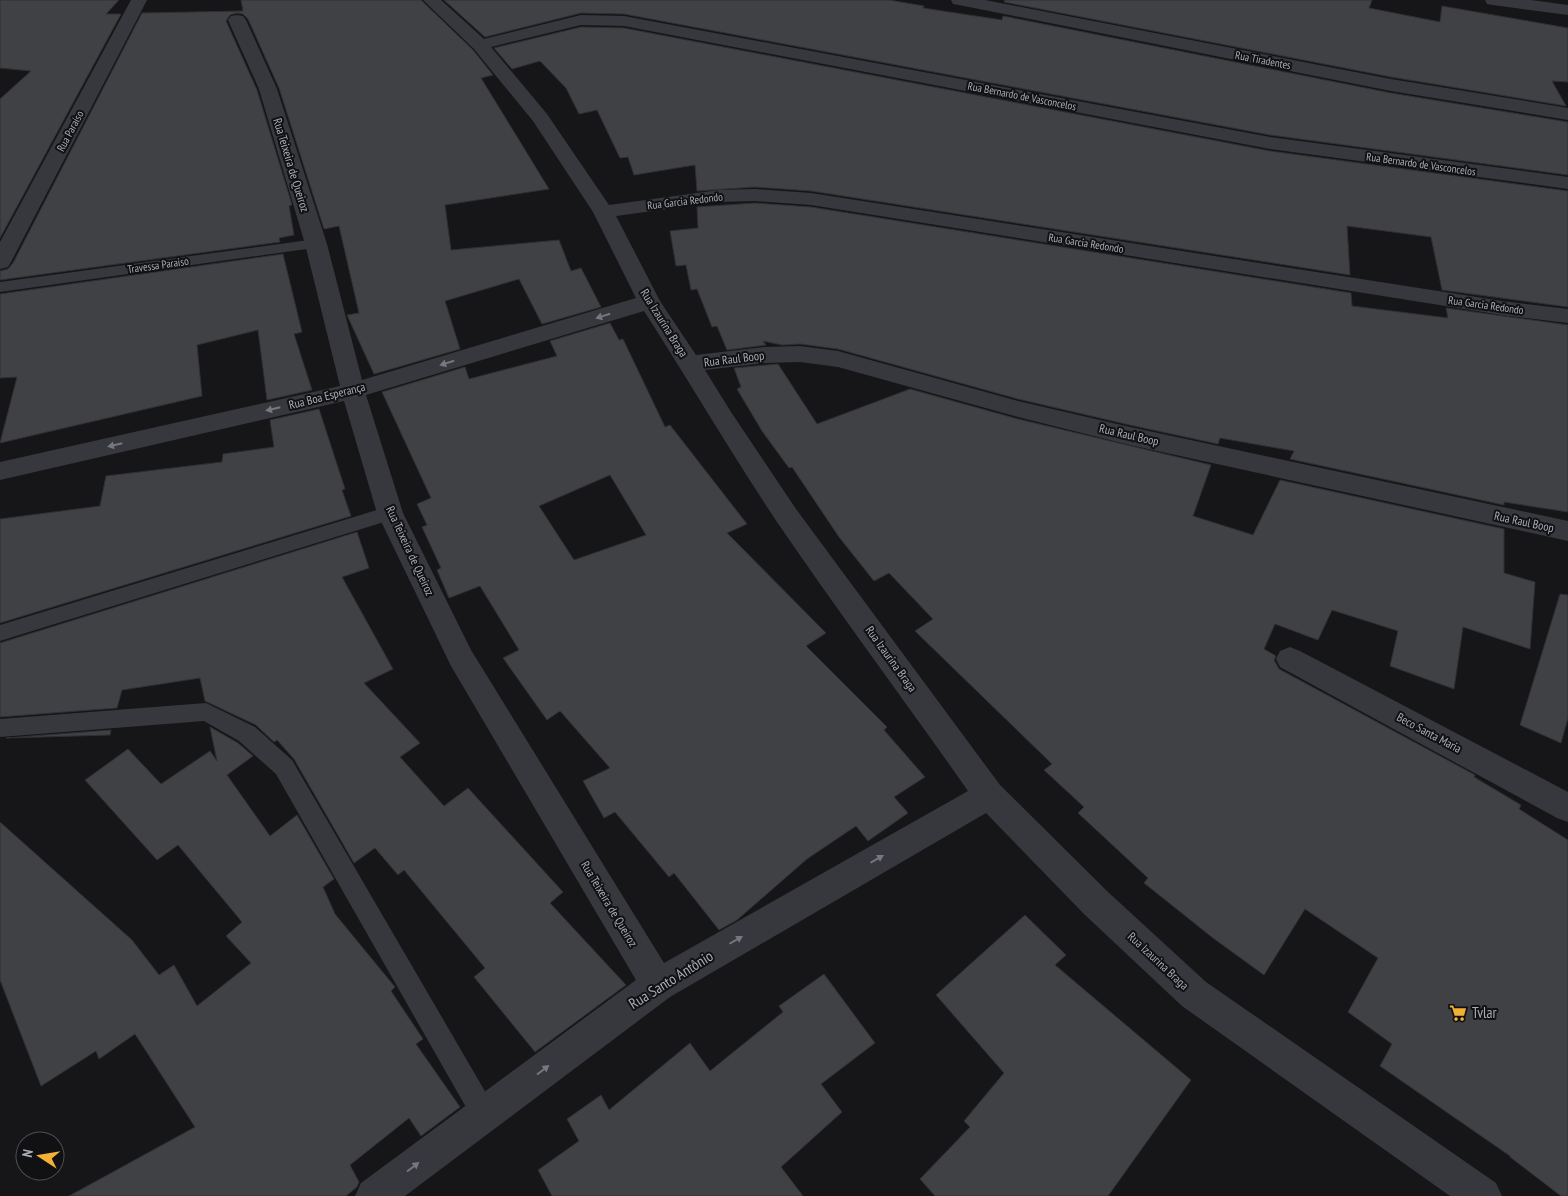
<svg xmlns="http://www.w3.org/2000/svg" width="1568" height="1196" viewBox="0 0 1568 1196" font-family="'PT Sans Narrow',sans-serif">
	<rect width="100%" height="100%" fill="#161618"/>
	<g fill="#404145" stroke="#303034" fill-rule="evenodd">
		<polygon points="0,0 119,0 106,14 121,14 0,238 0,99 31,71 0,68"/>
		<polygon points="241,0 421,0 473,50 493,75 481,78 549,189 445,205 451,250 559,240 571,271 581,268 601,307 542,324 519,279 445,301 460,349 374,374 347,315 359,313 339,226 324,229 279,88 248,19 243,14 237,13 230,15 226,21 257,90 292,205 289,206 294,235 279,238 280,242 0,280 0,271 8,269 13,263 142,13 243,11"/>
		<polygon points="444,0 889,0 924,6 923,8 1002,20 1003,16 1391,93 1568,122 1568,175 1270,135 624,14 581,13 485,37"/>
		<polygon points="1005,0 1372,0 1369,8 1440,22 1442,6 1568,28 1568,82 1552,81 1566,106 1391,77 1004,2"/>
		<polygon points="581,27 624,28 1270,151 1568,191 1568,307 1442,290 1431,237 1347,226 1350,275 811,191 755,187 697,191 695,165 634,175 628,157 620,158 597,110 579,114 566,88 540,61 512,69 494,48"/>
		<polygon points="755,203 811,207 1351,293 1352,306 1448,318 1446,308 1568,325 1568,512 1504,502 1504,505 1290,459 1294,451 1220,438 1218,444 1130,425 1018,399 838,349 800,344 782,345 763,341 766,345 727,350 717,326 712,327 697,289 691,290 686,265 676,266 670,231 698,228 697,207"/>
		<polygon points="283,254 302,332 294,334 312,390 267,400 258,330 197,345 202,396 0,443 17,377 0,378 0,294"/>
		<path d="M610 323 619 340 623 339 665 427 670 425 747 524 727 533 826 633 806 646 887 727 884 730 925 777 894 797 908 813 868 841 856 826 807 859 737 920 719 930 674 873 669 877 615 812 604 818 583 781 610 768 560 711 547 720 503 658 519 650 480 586 449 598 437 570 441 568 422 527 427 525 417 504 431 498 382 392 465 367 469 379 557 356 550 341ZM610 475 646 535 574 560 539 506Z"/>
		<polygon points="778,364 817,424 910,389 1018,419 1211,465 1193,516 1253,535 1280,480 1504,529 1504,573 1535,582 1530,649 1463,627 1454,689 1390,666 1398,631 1332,610 1318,640 1275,624 1264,649 1276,656 1274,660 1279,669 1475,775 1474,777 1521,805 1519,809 1568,840 1568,1196 1561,1196 1510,1157 1510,1156 1380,1066 1392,1044 1348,1012 1378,958 1305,909 1264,975 1213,938 1144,883 1148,878 1078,813 1084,807 1044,770 1052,764 915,631 933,619 889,573 874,581 839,537 792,467 789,468 762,431 737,389 741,387 734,368"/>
		<polygon points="319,409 345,489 342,490 351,516 0,623 0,519 100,506 106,476 222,462 223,454 274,447 270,420"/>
		<polygon points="357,532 369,568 342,577 393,669 364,683 420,743 400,757 444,806 468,788 563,892 550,903 626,985 535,1052 474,977 485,968 404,870 398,875 375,848 354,863 294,759 277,740 274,742 256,725 205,701 200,678 122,690 117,708 0,717 0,643"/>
		<polygon points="1560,594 1568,595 1568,718 1561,743 1520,725"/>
		<polygon points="210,727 238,743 253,756 227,775 270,836 297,815 334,879 323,887 335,914 395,987 391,991 423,1039 416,1044 460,1107 421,1136 409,1118 350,1165 359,1182 357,1187 346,1196 69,1196 195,1127 135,1034 99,1059 96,1051 41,1086 0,980 0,822 132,940 159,975 174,965 197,1006 251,963 226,936 242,922 178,845 157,860 85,780 128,749 161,784 210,751 217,761"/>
		<polygon points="111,730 110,735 6,738"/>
		<polygon points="1025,915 1066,955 1055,965 1191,1080 1108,1196 935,1196 920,1179 970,1127 964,1121 1004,1073 936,995"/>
		<polygon points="824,974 875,1043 821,1084 842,1112 781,1167 803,1196 552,1196 538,1170 579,1141 567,1119 601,1095 609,1110 690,1043 710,1071 783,1012 779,1006"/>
	</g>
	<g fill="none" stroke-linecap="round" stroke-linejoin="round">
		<g fill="#37383d" fill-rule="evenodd">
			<polygon points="316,239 321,241 324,244 321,247 0,292 0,282"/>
			<polygon points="390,506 397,508 399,513 397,518 0,641 0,625"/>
			<polygon points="206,703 255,727 292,760 493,1105 497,1114 493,1123 484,1127 475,1123 276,774 239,741 204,721 0,737 0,719"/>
		</g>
		<g fill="#37383d" fill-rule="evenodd">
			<polygon points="131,0 147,0 11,262 8,267 0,269 0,242"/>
			<path d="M423 0H441L484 39 581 15 624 16 1270 137 1568 177V189L1270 149 624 26 581 25 491 47 547 114 609 205 719 190 755 189 811 193 1502 301 1568 309V323L1502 315 811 205 755 201 719 202 616 216 660 301 696 355 765 347 800 346 838 351 1018 401 1130 427 1568 521V541L1130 445 1018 417 838 367 800 362 765 363 705 370 731 412 796 509 1000 785 1108 892 1206 982 1496 1183 1502 1196H1450L1182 1006 1084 914 986 813 670 997 405 1196H355L361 1183 636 980 451 666 377 513 344 401 0 480V462L340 386 305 244 259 89 228 20 231 16 237 15 243 16 246 20 277 89 327 244 362 380 636 298 593 212 533 121 474 49ZM644 311C689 381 731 453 777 522 839 613 905 701 968 791L664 963 471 650 403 513 366 395Z"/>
			<polygon points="951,0 985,0 1391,79 1568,108 1568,120 1391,91 959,5 953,4"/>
			<polygon points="1485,0 1531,0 1568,5 1568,15 1493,5 1487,4"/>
			<polygon points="1290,647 1300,651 1568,792 1568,822 1557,818 1280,667 1276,659 1280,651"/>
		</g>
	</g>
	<defs><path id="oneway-solid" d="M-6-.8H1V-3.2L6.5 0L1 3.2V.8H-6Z" transform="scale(1.25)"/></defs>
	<g fill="#757881">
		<use href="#oneway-solid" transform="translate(603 316) rotate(163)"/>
		<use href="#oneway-solid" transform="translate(447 363) rotate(163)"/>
		<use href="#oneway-solid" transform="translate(273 409) rotate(167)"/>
		<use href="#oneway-solid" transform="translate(115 445) rotate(167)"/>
		<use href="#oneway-solid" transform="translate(877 859) rotate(-30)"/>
		<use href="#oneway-solid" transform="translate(736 940) rotate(-30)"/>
		<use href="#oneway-solid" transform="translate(543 1070) rotate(-37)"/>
		<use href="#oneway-solid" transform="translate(413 1167) rotate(-37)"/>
	</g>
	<defs>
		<g id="supermarket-bare" transform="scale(1.35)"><path d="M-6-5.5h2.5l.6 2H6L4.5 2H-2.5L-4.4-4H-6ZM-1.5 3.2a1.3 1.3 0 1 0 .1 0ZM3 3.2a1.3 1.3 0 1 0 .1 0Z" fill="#f2b134" stroke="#111113" stroke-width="2.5" paint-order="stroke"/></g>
	</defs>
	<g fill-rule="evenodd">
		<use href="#supermarket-bare" x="1458" y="1013"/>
	</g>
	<g text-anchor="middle" stroke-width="4" stroke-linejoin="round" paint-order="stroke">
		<g font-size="11" fill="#a8adb8" stroke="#111113">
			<text transform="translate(1263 60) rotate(11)" y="4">Rua Tiradentes</text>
			<text transform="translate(1022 96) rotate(11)" y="4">Rua Bernardo de Vasconcelos</text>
			<text transform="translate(70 131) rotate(-62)" y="4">Rua Paraíso</text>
			<text transform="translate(1421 164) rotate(8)" y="4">Rua Bernardo de Vasconcelos</text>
			<text transform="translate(685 201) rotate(-7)" y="4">Rua Garcia Redondo</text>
			<text transform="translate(1086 243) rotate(9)" y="4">Rua Garcia Redondo</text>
			<text transform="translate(158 265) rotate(-8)" y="4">Travessa Paraiso</text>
			<text transform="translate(1486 305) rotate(8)" y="4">Rua Garcia Redondo</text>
		</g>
		<g font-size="12" fill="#a8adb8" stroke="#111113">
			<text transform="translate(291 165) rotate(73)" y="4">Rua Teixeira de Queiroz</text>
			<text transform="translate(664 323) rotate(58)" y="4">Rua Izaurina Braga</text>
			<text transform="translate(734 359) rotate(-7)" y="4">Rua Raul Boop</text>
			<text transform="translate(327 396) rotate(-14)" y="4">Rua Boa Esperança</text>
			<text transform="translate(1129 435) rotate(13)" y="4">Rua Raul Boop</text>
			<text transform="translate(1524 522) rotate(12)" y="4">Rua Raul Boop</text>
			<text transform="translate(410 551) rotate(65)" y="4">Rua Teixeira de Queiroz</text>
			<text transform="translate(891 659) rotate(54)" y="4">Rua Izaurina Braga</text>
			<text transform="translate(1429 733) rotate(28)" y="4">Beco Santa Maria</text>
			<text transform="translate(609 904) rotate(59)" y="4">Rua Teixeira de Queiroz</text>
			<text transform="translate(1158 961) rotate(43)" y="4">Rua Izaurina Braga</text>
		</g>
		<g font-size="15" fill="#a8adb8" stroke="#111113">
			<text transform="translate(671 980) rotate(-32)" y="5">Rua Santo Antônio</text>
		</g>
		<g font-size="15" fill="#a8adb8" stroke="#111113" text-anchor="start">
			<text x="1472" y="1018">Tvlar</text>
		</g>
	</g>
	<g transform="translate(40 1156) rotate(282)"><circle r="24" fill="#111113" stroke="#4d4f55"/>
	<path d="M0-4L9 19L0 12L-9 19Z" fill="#f2b134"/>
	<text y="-8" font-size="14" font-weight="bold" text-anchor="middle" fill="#a8adb8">N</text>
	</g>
</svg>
